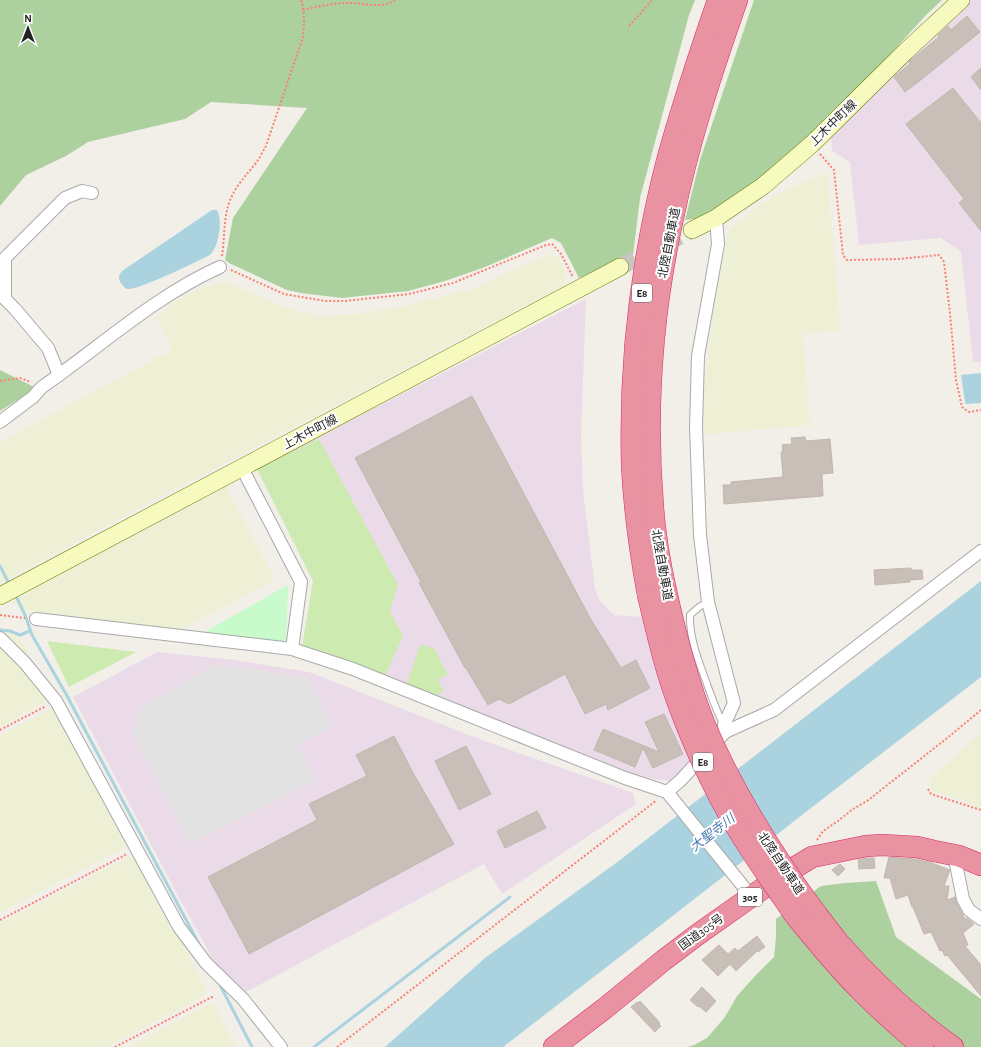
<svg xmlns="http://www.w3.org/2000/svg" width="981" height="1047" viewBox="0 0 981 1047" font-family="'Alegreya Sans','Noto Sans JP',sans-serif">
	<rect width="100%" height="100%" fill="#f2efe9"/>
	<g fill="#ebdbe8">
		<polygon points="969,0 981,0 981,362 973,362 961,252 941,238 859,245 850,162 832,151 831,137"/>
		<polygon points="586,299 581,435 583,490 595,589 600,601 614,615 642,617 662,687 692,761 674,781 660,780 639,776 399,683 302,647 313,581 257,469"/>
		<polygon points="157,652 234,660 309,672 403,709 482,740 633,793 636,804 502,894 484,864 244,993 217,967 176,892 73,697"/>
	</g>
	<g fill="#eef0d5">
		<polygon points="824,173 827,174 836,268 840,330 803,334 810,425 703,435 705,380 715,301 729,229 773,196"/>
		<polygon points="552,254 559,258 565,271 565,285 111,523 0,583 0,442 169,351 172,348 158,320 159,315 176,301 197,289 211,285 226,282 278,304 303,312 319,316 360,314 404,306 473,289 546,255"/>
		<polygon points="226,486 275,580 181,630 22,610 14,604 13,599"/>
		<polygon points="0,632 7,633 19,636 51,695 47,701 0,726"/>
		<polygon points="52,708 58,710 129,843 127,846 0,913 0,736"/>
		<polygon points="981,732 981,807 933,790 928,781"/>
		<polygon points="135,854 137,854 205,987 205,992 204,996 200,999 107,1047 0,1047 0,924"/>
		<polygon points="210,1004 214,1005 236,1047 127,1047"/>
	</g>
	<g fill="#cdebb0">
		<polygon points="319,439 398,585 390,611 403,636 385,676 327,654 302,647 313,581 257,469"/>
		<polygon points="47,641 136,652 69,687"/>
		<polygon points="420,645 434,648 448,675 438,679 443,690 437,696 407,684"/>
	</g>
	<g fill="#add19e">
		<polygon points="0,0 695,0 689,15 640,198 633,255 579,278 561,243 552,238 485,267 445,281 408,291 342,298 301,293 287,290 229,263 225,260 233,218 307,108 211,102 185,119 88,142 66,156 26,175 0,206"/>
		<polygon points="754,0 942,0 926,15 866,81 832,111 788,157 731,201 696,219 685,220 700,160"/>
		<polygon points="0,370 34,387 27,394 0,411"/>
		<polygon points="876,881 896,937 981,999 981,1047 687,1047 694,1045 707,1038 725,1017 737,996 756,975 774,957 776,937 776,919 821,886 845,883"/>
	</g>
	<polygon fill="#c8facc" points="288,585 286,645 199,635"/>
	<polygon fill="#e2e2e2" points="215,664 306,677 333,727 298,744 316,780 191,844 132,733 140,708"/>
	<g fill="#aad3df">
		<path d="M212 210H217C223 220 219 245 211 254 210 255 208 256 206 257 194 263 136 291 127 289 124 288 122 284 120 282 118 277 119 275 122 271Z"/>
		<polygon points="981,373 981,403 966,404 965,402 961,375"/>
		<polygon points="981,581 981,677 811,808 652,932 503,1047 385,1047 485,958 616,863"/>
	</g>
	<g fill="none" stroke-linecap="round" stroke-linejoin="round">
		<g stroke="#aad3df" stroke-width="3">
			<polyline points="0,566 10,586"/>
			<polyline points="15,594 25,615 32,635 66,694 200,946"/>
			<polyline points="0,630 10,631 20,635 30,631"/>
			<polyline points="218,981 252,1047"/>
			<polyline points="314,1047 510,897"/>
		</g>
	</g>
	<g fill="#c7bfb8" stroke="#c4b6ab">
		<polygon points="967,16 980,32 922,79 905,92 894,77 910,64 909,62 911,60 939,37 938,35 948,26 951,30"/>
		<polygon points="981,68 981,90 971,77"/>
		<polygon points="953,88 981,123 981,231 959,203 964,199 906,124"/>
		<polygon points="472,396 590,618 621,668 636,660 650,688 608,710 606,704 585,714 565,674 509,704 499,699 488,705 466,668 465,668 419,583 421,582 355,458"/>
		<polygon points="805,437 806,441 830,439 833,473 822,474 823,496 724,504 723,485 731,485 731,482 783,477 781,452 783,452 782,445 792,444 791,438"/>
		<polygon points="911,568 911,570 922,570 923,579 910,580 910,582 875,585 874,570"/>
		<polygon points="664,714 683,754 653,768 643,748 635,767 594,750 603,729 659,752 645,722"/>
		<polygon points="394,736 412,771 454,844 249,954 208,877 317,820 309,804 367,776 356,755"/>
		<polygon points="466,746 491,794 459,810 435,761"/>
		<polygon points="537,811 546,828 505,848 497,831"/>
		<polygon points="889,857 915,859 929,862 950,870 944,886 949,886 947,900 955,897 956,902 965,919 967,918 974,924 963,933 968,945 965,946 981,965 981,996 947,955 945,956 942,950 940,951 931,932 924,934 913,907 912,907 908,895 896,899 890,878 884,878"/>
		<polygon points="865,858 874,858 875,868 859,869 858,860"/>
		<polygon points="840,864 845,869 838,876 832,870"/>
		<polygon points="757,936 765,947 758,952 757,951 736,971 730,964 718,976 702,960 719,945 728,954 735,948 738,951"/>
		<polygon points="702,987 716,1001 706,1012 699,1006 698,1007 690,1000"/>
		<polygon points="640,1001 660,1023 659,1024 661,1026 655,1032 631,1007 637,1002 638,1003"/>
	</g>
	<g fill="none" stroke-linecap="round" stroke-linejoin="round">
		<polyline stroke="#c8c6c1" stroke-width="17" stroke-dasharray="17 8" stroke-linecap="butt" points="620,267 692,230"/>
		<g stroke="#a9a9a9" stroke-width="8">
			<path id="lane" d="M708 602 699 607 690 615C689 639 700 664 708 687 713 700 717 713 724 725"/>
		</g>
		<g stroke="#a9a9a9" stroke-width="14">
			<g id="street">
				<polyline points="716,218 718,244 698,356 696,427 700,535 708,602 734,703 724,725 725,732"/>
				<polyline points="59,375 48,348 15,309 5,299 5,258 65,198 82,191 92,193"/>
				<path d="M0 422 33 397 42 387C100 347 155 296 220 267"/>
				<polyline points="242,468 301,582 292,649"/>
				<polyline points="36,619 292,649 353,669 625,778 667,792 751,896"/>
				<polyline points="0,638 25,663 56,701 179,927 206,963 243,999 281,1047"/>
				<polyline points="720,738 725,732 774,710 981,551"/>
				<polyline points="667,792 680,781 703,756"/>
				<polyline points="951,854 956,864 963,899 969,910 981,919"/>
			</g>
		</g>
		<g stroke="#707d05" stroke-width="18">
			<g id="secondary">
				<polyline points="692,230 716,218 763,186 812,144 906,51 961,0"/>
				<polyline points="0,596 620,267"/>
			</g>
		</g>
		<g stroke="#dc2a67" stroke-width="22">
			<g id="highway">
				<path d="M666 591C660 564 655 536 653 507 645 411 652 313 673 218 688 144 712 71 737 0"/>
				<path d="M648 595C640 552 634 508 632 465 629 362 642 256 668 157 683 104 700 52 718 0"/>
				<path d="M809 904C819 917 829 931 839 943 873 982 911 1017 953 1047"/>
				<path d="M794 914C815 940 836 966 860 990 880 1010 901 1029 923 1047"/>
				<polyline points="554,1047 604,1009 664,960 697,935 779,877 812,857 866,846 882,845 917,847 934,851 959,856 981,865"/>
			</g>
		</g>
		<g stroke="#fa8072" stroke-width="2" stroke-dasharray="2 2" stroke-linecap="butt">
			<path d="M303 10C316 7 333 3 347 3 362 2 382 10 395 0"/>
			<polyline points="629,26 648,5 652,0"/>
			<polyline points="820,154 834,170 843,255 847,260 899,259 939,255 944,262 950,313 956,380 962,407 969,412 981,410"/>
			<path d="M222 256C225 237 223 216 231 198 238 182 251 171 260 157 262 153 264 149 266 146L303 37C304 24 305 12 301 0"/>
			<polyline points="231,270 284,294 325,301 345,301 409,294 453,283 546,245 552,244 561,254 573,277"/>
			<polyline points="0,381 20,378 31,382"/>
			<polyline points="0,615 25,618"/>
			<polyline points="0,730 46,706"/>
			<polyline points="928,789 931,794 981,810"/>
			<polyline points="817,840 823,831 838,821 853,809 867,801 946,739 981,710"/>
			<polyline points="0,920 127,854"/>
			<polyline points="115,1047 214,996"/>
			<polyline points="337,1047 657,800"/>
		</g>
		<use href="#lane" stroke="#fff" stroke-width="6"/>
		<use href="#street" stroke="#fff" stroke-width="12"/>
		<use href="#secondary" stroke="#f7fabf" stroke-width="17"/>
		<use href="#highway" stroke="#e892a2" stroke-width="21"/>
		<g stroke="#dc2a67" stroke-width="22" stroke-linecap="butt">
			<g id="highway-bridge">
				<path d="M666 591C676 636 687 680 704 723 731 788 768 847 809 904"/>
				<path d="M648 595C655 625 662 656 672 686 685 724 701 762 720 798 741 838 768 876 794 914"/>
			</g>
		</g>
		<use href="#highway-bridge" stroke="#e892a2" stroke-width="21"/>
	</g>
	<g text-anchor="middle" stroke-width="4" stroke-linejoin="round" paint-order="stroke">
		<g fill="#fff" stroke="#646464" stroke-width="1">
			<rect x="632" y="284" width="20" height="18" rx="3"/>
			<rect x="693" y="753" width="20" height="18" rx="3"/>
			<rect x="738" y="888" width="24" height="18" rx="3"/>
		</g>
		<g font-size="11" font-weight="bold" fill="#222">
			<text x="642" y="297">E8</text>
			<text x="703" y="766">E8</text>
			<text x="750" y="901">305</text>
		</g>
		<g font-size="12" fill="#222" stroke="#fff">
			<text transform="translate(833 123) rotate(-44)" y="4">上木中町線</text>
			<text transform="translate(669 243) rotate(-79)" y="4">北陸自動車道</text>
			<text transform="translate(310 432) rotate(-28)" y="4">上木中町線</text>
			<text transform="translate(662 565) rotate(80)" y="4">北陸自動車道</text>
			<text transform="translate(781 863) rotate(56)" y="4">北陸自動車道</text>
			<text transform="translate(701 932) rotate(-36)" y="4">国道305号</text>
		</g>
		<g font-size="13" font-style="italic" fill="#4a7aab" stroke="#fff">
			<text transform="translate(712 832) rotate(-38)" y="5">大聖寺川</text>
		</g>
	</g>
	<g transform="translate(28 28)" stroke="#ffffff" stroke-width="3" paint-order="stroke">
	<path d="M0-3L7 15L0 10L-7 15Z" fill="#222222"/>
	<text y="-6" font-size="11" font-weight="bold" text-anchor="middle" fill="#222222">N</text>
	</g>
</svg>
